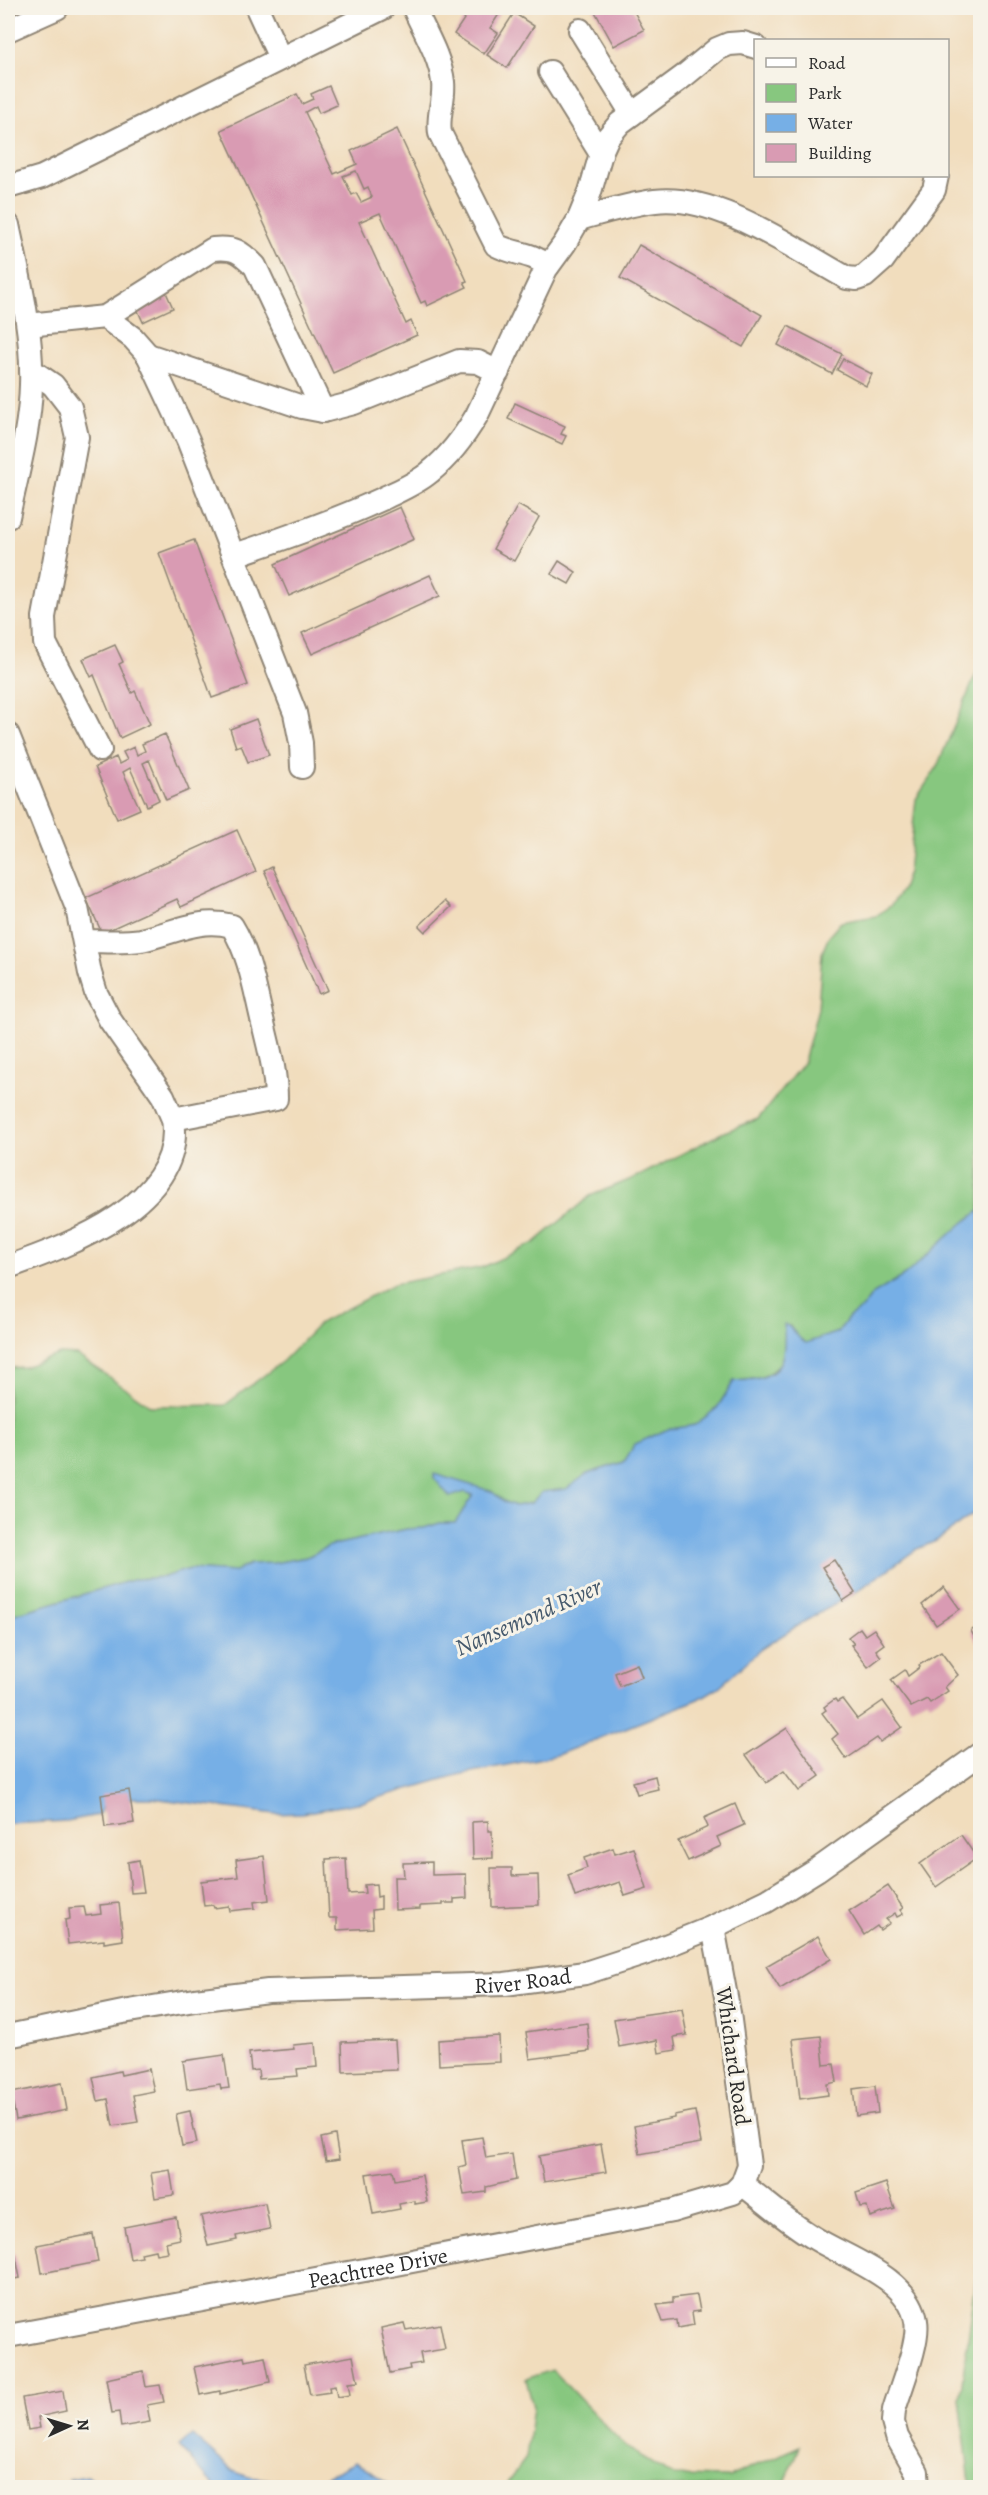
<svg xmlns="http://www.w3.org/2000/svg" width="988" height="2495" viewBox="0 0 988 2495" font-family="Alegreya,serif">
	<rect width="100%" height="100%" fill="#f7f3e8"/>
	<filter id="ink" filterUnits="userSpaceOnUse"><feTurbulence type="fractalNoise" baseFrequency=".0167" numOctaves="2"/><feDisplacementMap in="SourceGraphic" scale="12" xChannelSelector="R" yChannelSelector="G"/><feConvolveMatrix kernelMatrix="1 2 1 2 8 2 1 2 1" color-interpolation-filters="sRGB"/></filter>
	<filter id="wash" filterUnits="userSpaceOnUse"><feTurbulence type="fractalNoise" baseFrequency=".008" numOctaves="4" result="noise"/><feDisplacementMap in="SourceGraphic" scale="24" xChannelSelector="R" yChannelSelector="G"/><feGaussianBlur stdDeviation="1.35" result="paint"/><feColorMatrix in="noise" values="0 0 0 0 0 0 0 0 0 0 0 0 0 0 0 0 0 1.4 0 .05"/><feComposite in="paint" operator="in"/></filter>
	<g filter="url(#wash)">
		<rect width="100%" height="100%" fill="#f1ddbd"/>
		<g fill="#87c77f" stroke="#597955" stroke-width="1.5">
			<path d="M980 665V1211L963 1223 905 1275 872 1295 862 1309 849 1317 838 1332 806 1343 798 1339 790 1326C783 1367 778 1379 734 1381L717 1408 695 1425 666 1430 636 1444 624 1462 587 1474 566 1490 542 1492 531 1503 515 1506 505 1502 491 1491 465 1492 473 1495 456 1523H440L424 1528 407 1529 329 1546 307 1557 274 1563 250 1564 234 1572 189 1569 164 1577 136 1579 8 1616V1368L24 1367 60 1354 77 1355 151 1406 225 1405 283 1361 321 1322 394 1284 483 1267 534 1243 590 1196 641 1175 724 1132 758 1119 804 1062 818 1008 822 953 829 936 841 922 876 916 891 905 902 890 908 872 916 799 936 769Z"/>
			<polygon points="980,2251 980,2487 972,2488 969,2476 960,2398"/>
			<polygon points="552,2370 626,2447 674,2476 729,2477 800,2446 783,2487 504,2487 526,2458 533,2407 526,2379"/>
		</g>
		<g fill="#76afe6" stroke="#506d88" stroke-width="1.5">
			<path d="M980 1211V1509L936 1541 917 1549 853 1594 800 1624 761 1649 719 1687 699 1699 557 1755 457 1775 363 1802 302 1813 275 1814 152 1798H115L107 1802 98 1815 67 1821 8 1824V1616L136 1579 164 1577 189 1569 234 1572 250 1564 274 1563 307 1557 329 1546 407 1529 424 1528 440 1523H455L473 1495 465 1492 450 1497 434 1478V1474L491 1491 505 1502 515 1506 531 1503 542 1492 566 1489 587 1474 624 1462 635 1444 666 1430 695 1425 717 1408 734 1381C780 1379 786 1368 784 1324 794 1327 796 1338 806 1343L838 1332 849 1317 862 1309 872 1295 905 1275 963 1223Z"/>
			<polygon points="192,2435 233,2471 249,2477 285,2481 322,2479 355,2462 395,2487 215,2487 179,2446"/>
			<polygon points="86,2476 111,2487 76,2487 69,2479"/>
		</g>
		<g id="blocks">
			<g fill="#d99bb3" fill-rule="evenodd">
				<polygon points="476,8 503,8 490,28 498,33 484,54 454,34 468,13 471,15"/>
				<polygon points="593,8 632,8 644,30 614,46"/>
				<polygon points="514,13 534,26 507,68 487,55"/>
				<path d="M329 86 337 105 319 113 316 106 305 112 334 174 357 164 351 151 397 129 467 281 464 282 467 287 427 306 425 301 421 303 380 213 359 222 406 324 411 321 417 335 333 373 221 130 297 94 302 104 313 99 311 94ZM356 171 364 189 368 187 372 197 361 202 356 193 352 195 343 176Z"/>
				<polygon points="639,245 762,315 743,347 620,278"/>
				<polygon points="165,290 173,308 143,322 135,304"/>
				<polygon points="788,326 842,354 832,374 778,345"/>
				<polygon points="843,359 872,374 866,386 837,370"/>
				<polygon points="515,403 565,426 561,434 566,436 562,444 508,419"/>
				<polygon points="518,505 539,517 514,561 493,549"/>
				<polygon points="400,507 414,539 289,596 275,564"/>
				<polygon points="194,540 248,685 212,698 159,553"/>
				<polygon points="559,561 576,572 569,584 551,574"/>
				<polygon points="430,575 440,596 312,654 302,633"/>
				<polygon points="115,645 123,662 119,664 132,693 135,691 150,724 120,738 94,675 91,677 83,659"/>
				<polygon points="256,719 269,755 248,762 241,745 236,747 230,729"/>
				<polygon points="165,734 189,790 166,800 149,760 143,763 159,800 147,806 130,768 123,772 140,809 117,819 95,767 116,757 119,764 127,760 123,752 134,747 137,755 145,751 142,744"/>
				<polygon points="237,830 256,872 181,907 177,899 102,933 86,898"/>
				<polygon points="272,867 328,990 319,994 264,871"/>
				<polygon points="445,901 451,907 425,932 419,926"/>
				<polygon points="834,1560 855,1593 843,1601 822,1567"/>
				<polygon points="944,1587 960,1609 936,1625 922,1605"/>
				<polygon points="980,1624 980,1647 971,1631"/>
				<polygon points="860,1628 865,1635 874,1629 884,1644 876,1650 881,1657 868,1667 851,1645 854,1644 848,1637"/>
				<polygon points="941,1652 958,1675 945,1687 948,1691 930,1703 927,1699 911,1707 891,1680 905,1670 908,1676 920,1667 919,1665"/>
				<polygon points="637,1664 642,1677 620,1686 615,1673"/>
				<polygon points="835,1699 837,1702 842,1699 857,1719 883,1701 902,1727 880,1742 877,1738 846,1759 832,1739 838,1734 822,1713 826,1710 824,1707"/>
				<polygon points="787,1728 820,1776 799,1791 784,1771 766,1783 746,1755"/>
				<polygon points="655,1776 658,1789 637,1794 633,1782"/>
				<polygon points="129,1790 134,1823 105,1827 101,1795"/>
				<polygon points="735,1804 744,1825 717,1837 721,1846 688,1861 678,1841 708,1827 704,1818"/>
				<polygon points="488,1821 488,1831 492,1831 493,1858 473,1859 472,1822"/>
				<polygon points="961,1835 977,1858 936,1887 920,1864"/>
				<polygon points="613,1848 615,1854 634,1848 647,1889 625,1896 620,1882 575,1897 568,1875 587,1868 584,1858"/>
				<polygon points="264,1856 269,1900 254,1902 255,1908 230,1911 229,1906 214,1908 213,1905 204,1906 201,1881 238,1877 236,1860"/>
				<polygon points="346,1858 348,1894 365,1893 364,1885 376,1884 377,1897 381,1896 381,1909 372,1910 373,1928 337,1930 337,1918 329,1918 326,1859"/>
				<polygon points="139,1860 144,1892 131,1893 128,1862"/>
				<polygon points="432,1862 432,1875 466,1874 467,1898 454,1899 454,1903 443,1903 443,1905 420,1906 420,1909 395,1910 394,1877 404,1877 403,1863"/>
				<polygon points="491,1868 512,1868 512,1876 538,1875 539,1905 492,1907"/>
				<polygon points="888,1886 903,1908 900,1910 903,1914 897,1917 895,1913 886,1919 890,1923 880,1930 877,1926 864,1935 849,1911"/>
				<polygon points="119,1903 123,1940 104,1943 104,1940 68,1944 65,1920 70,1919 69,1908 84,1907 86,1916 101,1914 100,1905"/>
				<polygon points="818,1936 831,1959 780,1989 766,1966"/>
				<polygon points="682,2009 687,2035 674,2037 676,2050 659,2053 657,2040 619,2047 614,2019"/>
				<polygon points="587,2023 590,2051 530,2059 526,2032"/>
				<polygon points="499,2036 500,2062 439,2065 438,2040"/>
				<polygon points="821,2036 824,2065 834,2064 837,2082 827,2084 828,2095 800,2099 793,2039"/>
				<polygon points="395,2040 397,2070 343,2072 342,2042"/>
				<polygon points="315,2043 317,2067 297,2069 298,2076 259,2079 258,2070 251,2071 249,2053 294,2049 293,2045"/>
				<polygon points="224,2055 229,2088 221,2089 220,2084 187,2089 183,2061"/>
				<polygon points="149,2069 154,2091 133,2095 138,2122 113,2126 108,2099 98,2101 93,2077 120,2071 121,2075"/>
				<polygon points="62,2083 67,2110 16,2120 11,2093"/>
				<polygon points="875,2086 878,2113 856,2116 853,2089"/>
				<polygon points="190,2111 197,2143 182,2146 176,2114"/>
				<polygon points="695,2111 701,2143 640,2154 634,2126 674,2118 674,2115"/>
				<polygon points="335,2135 339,2159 326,2161 321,2138"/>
				<polygon points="482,2137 486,2158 512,2154 516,2180 486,2187 486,2192 464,2195 459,2167 466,2165 462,2140"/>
				<polygon points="601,2144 606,2172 544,2182 539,2156"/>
				<polygon points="170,2170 174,2195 155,2198 151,2173"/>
				<polygon points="393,2170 395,2180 422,2175 427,2202 415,2204 415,2201 399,2204 400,2209 373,2214 366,2174"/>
				<polygon points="886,2183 895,2209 870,2217 867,2206 860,2207 856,2193"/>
				<polygon points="265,2203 270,2229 236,2236 237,2240 208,2246 201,2216"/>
				<polygon points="176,2217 180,2239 166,2242 168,2252 156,2254 155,2250 141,2253 142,2257 130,2259 124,2227"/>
				<polygon points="93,2234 98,2262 42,2273 37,2245"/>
				<polygon points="10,2250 11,2254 15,2253 20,2278 8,2280 8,2251"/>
				<polygon points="697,2295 700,2311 692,2312 694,2325 678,2328 677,2320 663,2322 657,2305 673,2303 673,2298"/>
				<polygon points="404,2323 406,2330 440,2324 445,2349 420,2353 422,2363 409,2365 410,2369 390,2373 381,2328"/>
				<polygon points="353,2356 358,2382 348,2383 350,2395 337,2397 335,2386 329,2387 330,2392 310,2395 304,2365"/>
				<polygon points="244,2357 245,2361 265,2357 270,2382 220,2394 220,2391 200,2395 194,2367"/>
				<polygon points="143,2371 146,2387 160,2385 164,2402 147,2405 150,2422 121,2427 119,2412 112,2413 106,2379"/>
				<polygon points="63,2391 66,2411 38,2417 40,2428 28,2430 22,2398"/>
			</g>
		</g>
	</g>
	<g filter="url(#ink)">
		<use href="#blocks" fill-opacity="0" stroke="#8e8474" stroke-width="1.5"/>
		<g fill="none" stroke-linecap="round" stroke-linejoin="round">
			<g stroke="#8e8474" stroke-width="26">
				<g id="minor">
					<polyline points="257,8 280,58"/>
					<path d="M414 8C424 31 440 56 443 82 445 100 437 115 440 133L496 245C515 255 531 252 548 266"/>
					<polyline points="8,30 57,8"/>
					<polyline points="580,30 632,114"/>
					<polyline points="550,72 601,154"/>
					<polyline points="8,187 42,177 383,8"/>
					<path d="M579 219C604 212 629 204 655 201 716 193 794 249 847 278L857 279 865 276 883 260 934 190 937 176"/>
					<path d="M8 225C19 278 33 331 31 385 30 429 17 474 8 517"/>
					<path d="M105 317 213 249C235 247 240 251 255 266L323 411"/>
					<polyline points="28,325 105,317 133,338 148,355 188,440 295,713 301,743 302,767"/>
					<polyline points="148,355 302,407 323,411 354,403 459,361 478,362 498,372"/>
					<polyline points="31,370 53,385 70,407 77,437 44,617 45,643 100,750"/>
					<path d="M235 555C285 538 334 521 382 499 398 491 416 484 430 472 450 456 464 437 477 415L546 269 565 243 579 219 590 192 602 150 608 137 620 123 684 76 717 49 729 44 743 43 756 47"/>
					<path d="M8 735 77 908 90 973 96 993 110 1020 163 1096 173 1119 276 1099C276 1073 270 1052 264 1027 255 992 251 957 232 926 198 917 174 933 141 940 122 943 103 941 84 941"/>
					<path d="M8 1267C70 1245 186 1203 173 1119"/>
					<path id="s1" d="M8 2036 123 2012 195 2000 268 1991 505 1984 585 1973 653 1951 713 1927 767 1901 817 1870 980 1754"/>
					<path d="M742 2184C766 2202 790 2224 816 2239 849 2259 909 2278 916 2321 920 2342 900 2389 894 2410L893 2422 897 2437 917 2472 918 2488"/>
					<path id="s2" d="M8 2336 381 2267 672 2211 733 2193 742 2184 749 2165 729 2013 713 1927"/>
				</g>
			</g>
			<use href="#minor" stroke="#fff" stroke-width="22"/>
		</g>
	</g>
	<g text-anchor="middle" stroke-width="6" stroke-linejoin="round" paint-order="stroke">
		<g font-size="22" fill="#2b2b2b" stroke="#f7f3e8">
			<text dy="8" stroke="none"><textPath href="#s1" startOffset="519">River Road</textPath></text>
			<text transform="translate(734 2056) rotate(82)" y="8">Whichard Road</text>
			<text dy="8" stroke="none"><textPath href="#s2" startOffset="376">Peachtree Drive</textPath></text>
		</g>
		<g font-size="24" font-style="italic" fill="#45596c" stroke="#f7f3e8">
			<text transform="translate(528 1617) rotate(-24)" y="8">Nansemond River</text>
		</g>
	</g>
	<rect width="988" height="2495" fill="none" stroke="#f7f3e8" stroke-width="30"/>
	<rect x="754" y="39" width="195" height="138" fill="#f7f3e8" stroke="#a5a39c" stroke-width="1.5"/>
	<rect x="766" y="58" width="30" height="9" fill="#ffffff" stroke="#a5a39c" stroke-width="1.5"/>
	<text x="808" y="69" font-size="18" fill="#2b2b2b">Road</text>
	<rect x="766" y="84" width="30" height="18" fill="#87c77f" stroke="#a5a39c" stroke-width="1.5"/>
	<text x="808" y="99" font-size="18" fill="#2b2b2b">Park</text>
	<rect x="766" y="114" width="30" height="18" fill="#76afe6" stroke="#a5a39c" stroke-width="1.5"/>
	<text x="808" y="129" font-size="18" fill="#2b2b2b">Water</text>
	<rect x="766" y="144" width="30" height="18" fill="#d99bb3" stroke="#a5a39c" stroke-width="1.5"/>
	<text x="808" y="159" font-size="18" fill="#2b2b2b">Building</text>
	<g transform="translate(69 2426) rotate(86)" stroke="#f7f3e8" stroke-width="4.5" paint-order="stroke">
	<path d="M0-4.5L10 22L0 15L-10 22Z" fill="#2b2b2b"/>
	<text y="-9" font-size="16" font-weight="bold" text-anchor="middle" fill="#2b2b2b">N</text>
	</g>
</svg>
